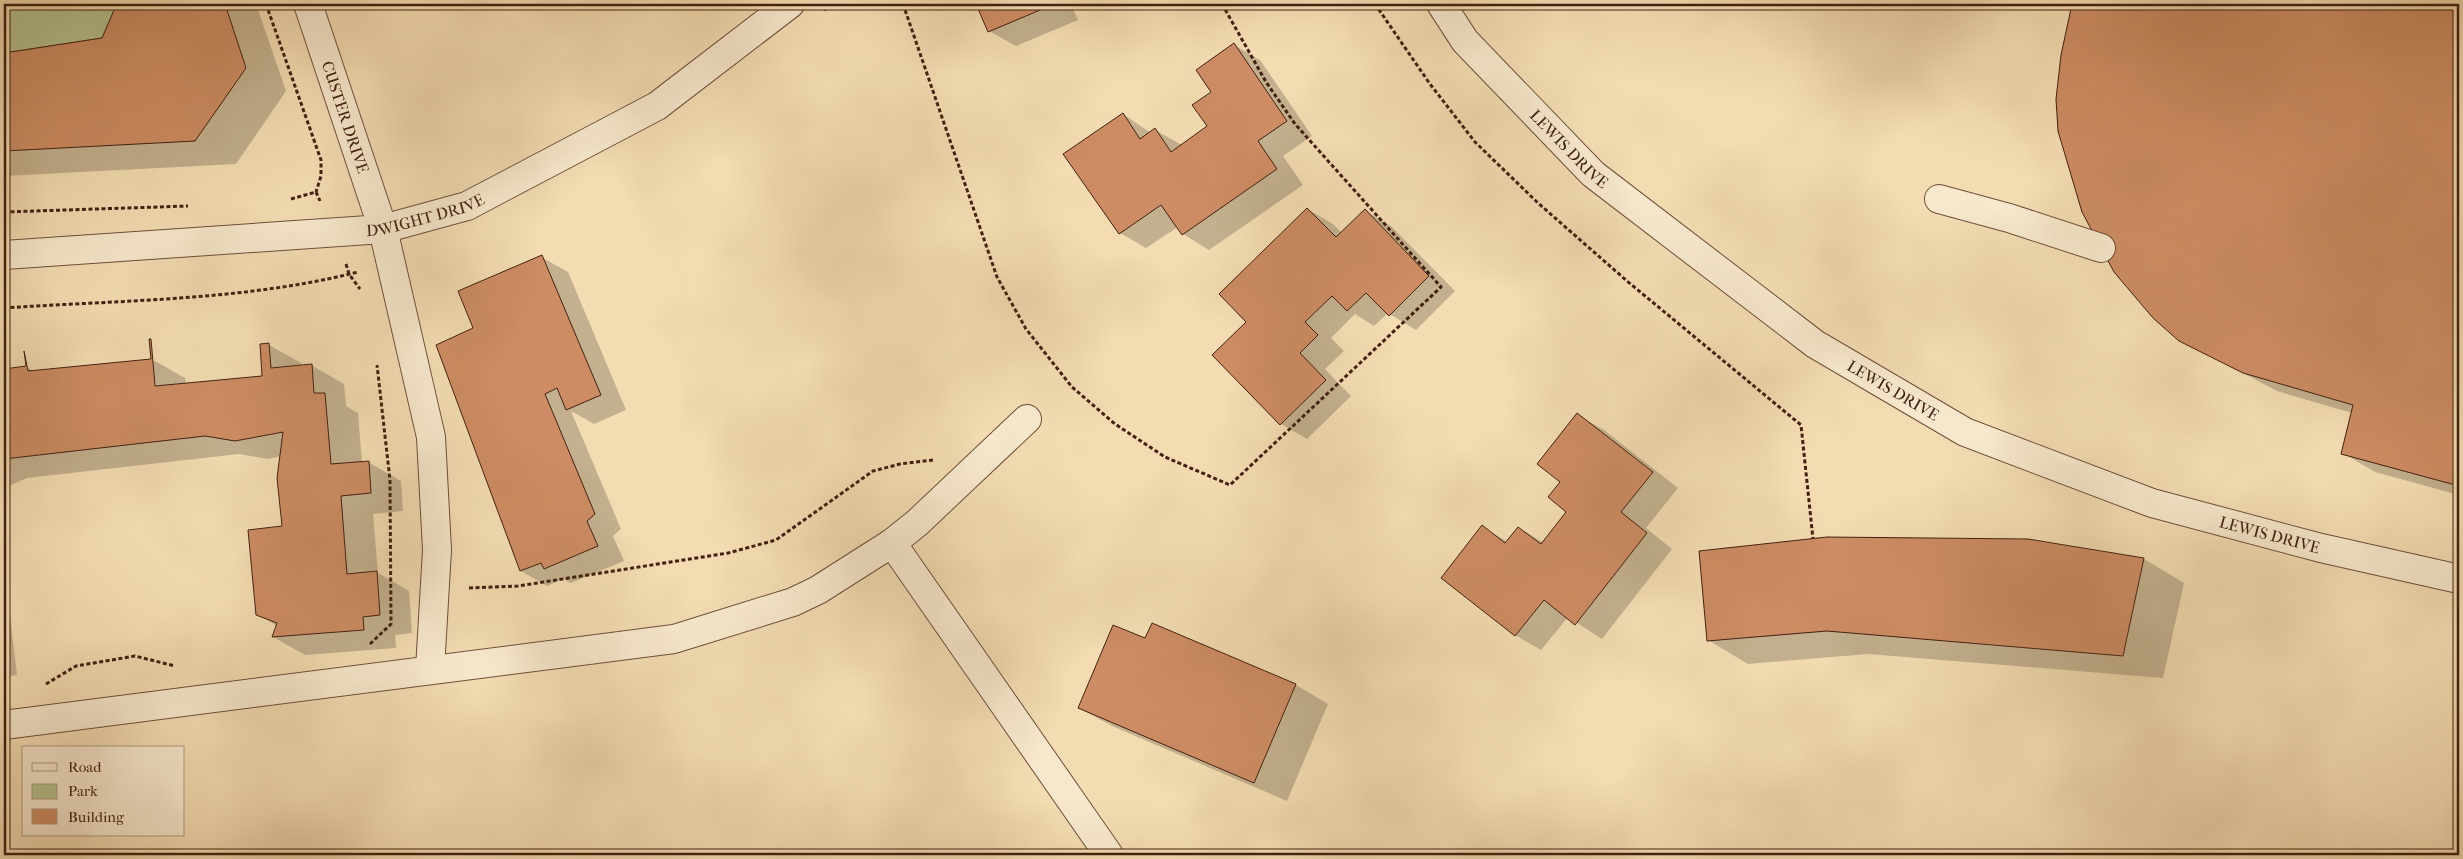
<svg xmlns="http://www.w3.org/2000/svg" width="2463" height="859" viewBox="0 0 2463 859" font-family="'IM FELL French Canon',serif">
	<rect width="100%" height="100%" fill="#f3dcb2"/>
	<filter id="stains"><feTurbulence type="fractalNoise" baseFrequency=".004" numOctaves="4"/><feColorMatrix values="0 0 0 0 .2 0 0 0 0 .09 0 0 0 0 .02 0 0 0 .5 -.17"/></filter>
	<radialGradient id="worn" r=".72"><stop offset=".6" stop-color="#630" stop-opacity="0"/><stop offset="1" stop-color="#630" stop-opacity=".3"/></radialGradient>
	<polygon fill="#b5c290" stroke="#7c7150" points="4,4 113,4 115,8 102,38 4,53"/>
	<g fill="#0003">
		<polygon points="115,4 256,4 286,91 236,164 4,176 4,54 103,40 116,8"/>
		<polygon points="978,4 1071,4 1078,20 1016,46 989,31"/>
		<polygon points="2073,4 2459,4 2459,495 2375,472 2343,453 2352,413 2277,391 2180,340 2062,55"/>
		<polygon points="1234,45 1260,60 1312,136 1283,156 1303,185 1209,250 1183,234 1178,227 1146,248 1120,233 1123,114 1151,133 1155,130 1182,145 1208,126 1212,92"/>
		<polygon points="1307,209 1333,224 1342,233 1365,211 1391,226 1455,291 1416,330 1388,313 1374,326 1355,314 1331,338 1344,351 1325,369 1351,396 1307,439 1281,424 1248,322"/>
		<polygon points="541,257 568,272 626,410 594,424 571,411 621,529 613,536 624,561 571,583 563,579 547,586 521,571 475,328"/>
		<polygon points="269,345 301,363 302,366 311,365 344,384 346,406 358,413 362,462 368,462 401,481 403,511 373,514 378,573 409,591 412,633 395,635 396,648 305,655 273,637 277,626 258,614 283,527 281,456 268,459 239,454 27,478 4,488 4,370 27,367 35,372 153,360 185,378 186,384 264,377"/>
		<polygon points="1577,415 1604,430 1678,488 1646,528 1672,549 1602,639 1568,617 1541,650 1515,635 1482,527 1508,542 1519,528 1544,543 1568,511 1562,481"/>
		<polygon points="2028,540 2144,559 2184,583 2163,678 1868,654 1748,664 1708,640"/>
		<polygon points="4,595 8,598 17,675 4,677"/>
		<polygon points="1153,624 1296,685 1328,704 1287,801 1112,726 1079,708 1146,640"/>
	</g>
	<g fill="#cd8c63" stroke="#422011">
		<polygon points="113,4 225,4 246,68 195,141 4,151 4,53 102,38 115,8"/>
		<polygon points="976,4 1052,4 1052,5 988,32"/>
		<polygon points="2072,4 2459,4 2459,486 2341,454 2353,405 2243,373 2179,341 2153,318 2114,272 2082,212 2058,131 2056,99 2061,55"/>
		<polygon points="1234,43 1287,121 1258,141 1277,169 1182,235 1161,205 1119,234 1063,154 1123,113 1140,139 1155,128 1171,152 1207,126 1192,105 1211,92 1196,70"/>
		<polygon points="1307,208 1336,237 1365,209 1429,276 1389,316 1366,293 1347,311 1332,296 1305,322 1318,335 1300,353 1326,380 1280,425 1212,355 1246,322 1219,294"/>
		<polygon points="542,255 601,395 566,410 557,388 545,394 595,514 587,521 598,546 544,569 541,563 520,571 436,345 473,328 458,291"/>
		<polygon points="149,339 151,339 155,386 262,376 260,344 269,343 271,368 312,364 314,393 325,393 331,464 369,461 371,493 341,496 347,574 377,571 380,615 363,617 364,630 272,637 277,623 256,615 248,530 282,526 277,478 283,432 235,441 205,436 4,459 4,369 26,366 24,351 28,371 151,359"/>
		<polygon points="1577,413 1653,472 1621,512 1647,533 1575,625 1544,600 1515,636 1441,578 1482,525 1505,543 1518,527 1541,544 1566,512 1548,497 1560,482 1537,464"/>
		<polygon points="1827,537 2028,539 2144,558 2123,656 1827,631 1707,641 1699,551"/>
		<polygon points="1152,623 1296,684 1254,783 1078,708 1113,625 1145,638"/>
	</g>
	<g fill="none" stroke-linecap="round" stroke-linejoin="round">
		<g stroke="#6e4f39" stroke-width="30">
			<g id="minor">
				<path id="s1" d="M308 4 383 229 431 437 437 550 430 669"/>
				<path id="s2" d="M1441 4 1465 41 1593 174 1815 344 1965 432 2152 503 2321 548 2459 579"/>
				<polyline points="1939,199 2009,218 2101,248"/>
				<path id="s3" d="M4 255 383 229 467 206 657 106 790 4"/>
				<polyline points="892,543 917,523 1027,419"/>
				<polyline points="4,725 674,639 793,602 818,590 892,543 1109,855"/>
			</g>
		</g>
		<g stroke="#422011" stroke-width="3" stroke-dasharray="4 2.5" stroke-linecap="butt">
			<polyline points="266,4 321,160 321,176 316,192"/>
			<polyline points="903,4 997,277 1026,329 1072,387 1115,424 1165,457 1230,485 1441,287 1295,124 1266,82 1222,4"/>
			<polyline points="1375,4 1430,84 1475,142 1538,203 1627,281 1801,425 1813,539"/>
			<polyline points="824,10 831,4"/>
			<polyline points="291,199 316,192 320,201"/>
			<polyline points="4,212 188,206"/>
			<polyline points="346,264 349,274 360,289"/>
			<path d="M4 308C121 300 243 301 358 272"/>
			<polyline points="469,588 518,586 728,553 776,540 873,471 900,464 933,460"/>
			<polyline points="370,644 391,624 390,480 377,365"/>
			<polyline points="46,684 76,666 135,656 175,666"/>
		</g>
		<use href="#minor" stroke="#f7e8cd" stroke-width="28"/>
	</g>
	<g text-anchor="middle" stroke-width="5" stroke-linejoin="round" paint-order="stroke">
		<g font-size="16" fill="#422011" stroke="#f7e8cd">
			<text dy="6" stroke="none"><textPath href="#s1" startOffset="119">CUSTER DRIVE</textPath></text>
			<text dy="6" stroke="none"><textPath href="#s2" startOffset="194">LEWIS DRIVE</textPath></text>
			<text dy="6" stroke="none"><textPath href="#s3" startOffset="424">DWIGHT DRIVE</textPath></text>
			<text dy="6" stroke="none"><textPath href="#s2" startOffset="599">LEWIS DRIVE</textPath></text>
			<text dy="6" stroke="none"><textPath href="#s2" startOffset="1004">LEWIS DRIVE</textPath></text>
		</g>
	</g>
	<rect width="2463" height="859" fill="none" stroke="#f3dcb2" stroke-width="20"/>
	<rect x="5" y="5" width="2453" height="849" fill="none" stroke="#422011" stroke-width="2.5"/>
	<rect x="10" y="10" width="2443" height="839" fill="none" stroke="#422011"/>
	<rect x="22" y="746" width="162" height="90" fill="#f7e8cd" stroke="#af9882"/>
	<rect x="32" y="763" width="25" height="8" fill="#f7e8cd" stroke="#af9882"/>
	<text x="68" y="772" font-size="15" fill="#422011">Road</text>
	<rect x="32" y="784" width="25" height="15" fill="#b5c290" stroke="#af9882"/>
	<text x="68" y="796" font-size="15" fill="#422011">Park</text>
	<rect x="32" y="809" width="25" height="15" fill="#cd8c63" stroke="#af9882"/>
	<text x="68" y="822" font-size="15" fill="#422011">Building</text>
	<rect width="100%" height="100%" filter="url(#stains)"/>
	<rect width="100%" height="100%" fill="url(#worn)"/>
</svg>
